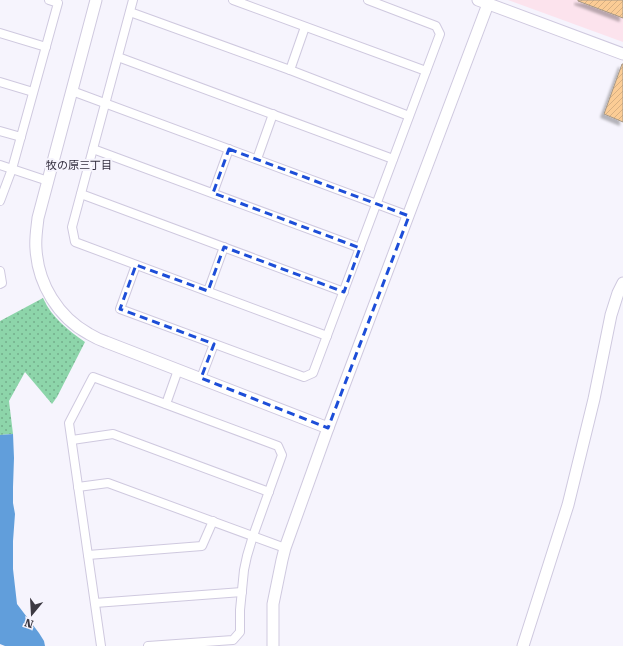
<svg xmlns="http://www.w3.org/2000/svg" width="623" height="646" viewBox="0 0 623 646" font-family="'Roboto Serif','Noto Sans JP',serif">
	<defs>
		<pattern id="park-dots" width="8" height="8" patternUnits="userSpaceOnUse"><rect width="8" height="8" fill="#8dd5aa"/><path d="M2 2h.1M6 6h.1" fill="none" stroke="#74ae8c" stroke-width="1.8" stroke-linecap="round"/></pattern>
		<pattern id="building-hatch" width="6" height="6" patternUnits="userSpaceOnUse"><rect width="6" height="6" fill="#fbcc95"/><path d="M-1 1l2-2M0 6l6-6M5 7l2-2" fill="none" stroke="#d8b082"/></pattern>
		<filter id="shadow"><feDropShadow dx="-3.5" dy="3.5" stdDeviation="1" flood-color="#0004"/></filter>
	</defs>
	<rect width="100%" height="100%" fill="#f6f4fd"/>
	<polygon fill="#fce3ed" points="508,0 623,0 623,42"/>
	<path fill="url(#park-dots)" d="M43 298C52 318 68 330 85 342L57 397 52 404 25 372 9 401 13 434 0 435V321Z"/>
	<polygon fill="#619edb" points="13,434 14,458 13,487 13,503 15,514 13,541 13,569 17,604 39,633 44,641 45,646 5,646 0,644 0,435"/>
	<g fill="url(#building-hatch)" stroke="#a79886" filter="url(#shadow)">
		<polygon points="578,0 623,0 623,18 578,1"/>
		<polygon points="622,64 623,64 623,122 604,114"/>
	</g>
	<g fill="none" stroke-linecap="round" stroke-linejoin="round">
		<g stroke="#cfc9df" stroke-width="10">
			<g id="minor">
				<polyline points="133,0 72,227 75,242 327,336"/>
				<polyline points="233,0 426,71"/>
				<polyline points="130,12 290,70 409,116"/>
				<polyline points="0,33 46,47"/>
				<polyline points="118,57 393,159"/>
				<polyline points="290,70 305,27"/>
				<polyline points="0,82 33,92"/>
				<polyline points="72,91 409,216"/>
				<polyline points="0,131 21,137"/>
				<polyline points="93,149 360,248"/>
				<polyline points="257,159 273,114"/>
				<polyline points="0,165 48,181"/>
				<polyline points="213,193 229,149"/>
				<polyline points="81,194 344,292"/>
				<polyline points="0,201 12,169 58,3 49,0"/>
				<polyline points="136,265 120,309 304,377 313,373 440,34 436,26 368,0"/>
				<polyline points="0,271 2,283 0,284"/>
				<polyline points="208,291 224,247"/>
				<polyline points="201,378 214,344"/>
				<polyline points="166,404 178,370"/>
				<polyline points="72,440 113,434 269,492"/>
				<polyline points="78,487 108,483 285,548"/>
				<polyline points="88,555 202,546 213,521"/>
				<polyline points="95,603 242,592"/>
				<polyline points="101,646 69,423 93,377 278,446 282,455 253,536 247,556 244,570 240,610 240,632 233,640 148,646"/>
			</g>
		</g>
		<g stroke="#cfc9df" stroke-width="13">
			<g id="tertiary">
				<path d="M96 0 38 218C37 228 35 238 36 249 38 284 58 317 89 334 94 337 100 340 106 342L328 428"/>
				<polyline points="478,0 623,54"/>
				<polyline points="273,646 273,604 282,560 285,548 328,428 488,4"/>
				<polyline points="523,646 568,505 594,399 611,315 618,293 623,283"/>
			</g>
		</g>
		<use href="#minor" stroke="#fff" stroke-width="8"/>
		<use href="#tertiary" stroke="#fff" stroke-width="11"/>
	</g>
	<path fill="none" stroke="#1d4ed8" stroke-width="3" stroke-dasharray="8 5" stroke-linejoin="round" d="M229 149 409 216 328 428 201 378 214 344 120 309 136 265 208 291 224 247 344 292 360 248 213 193Z"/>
	<g text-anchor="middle" stroke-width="4" stroke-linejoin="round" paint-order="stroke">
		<g font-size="11" fill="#322d3e" stroke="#f6f4fd">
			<text x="79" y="169">牧の原三丁目</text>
		</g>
	</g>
	<g transform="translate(32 614) rotate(198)" stroke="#f6f4fd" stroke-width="3" paint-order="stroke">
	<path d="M0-3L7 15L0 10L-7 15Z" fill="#3c3942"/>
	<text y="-6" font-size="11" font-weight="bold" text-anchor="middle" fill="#3c3942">N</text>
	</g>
</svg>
